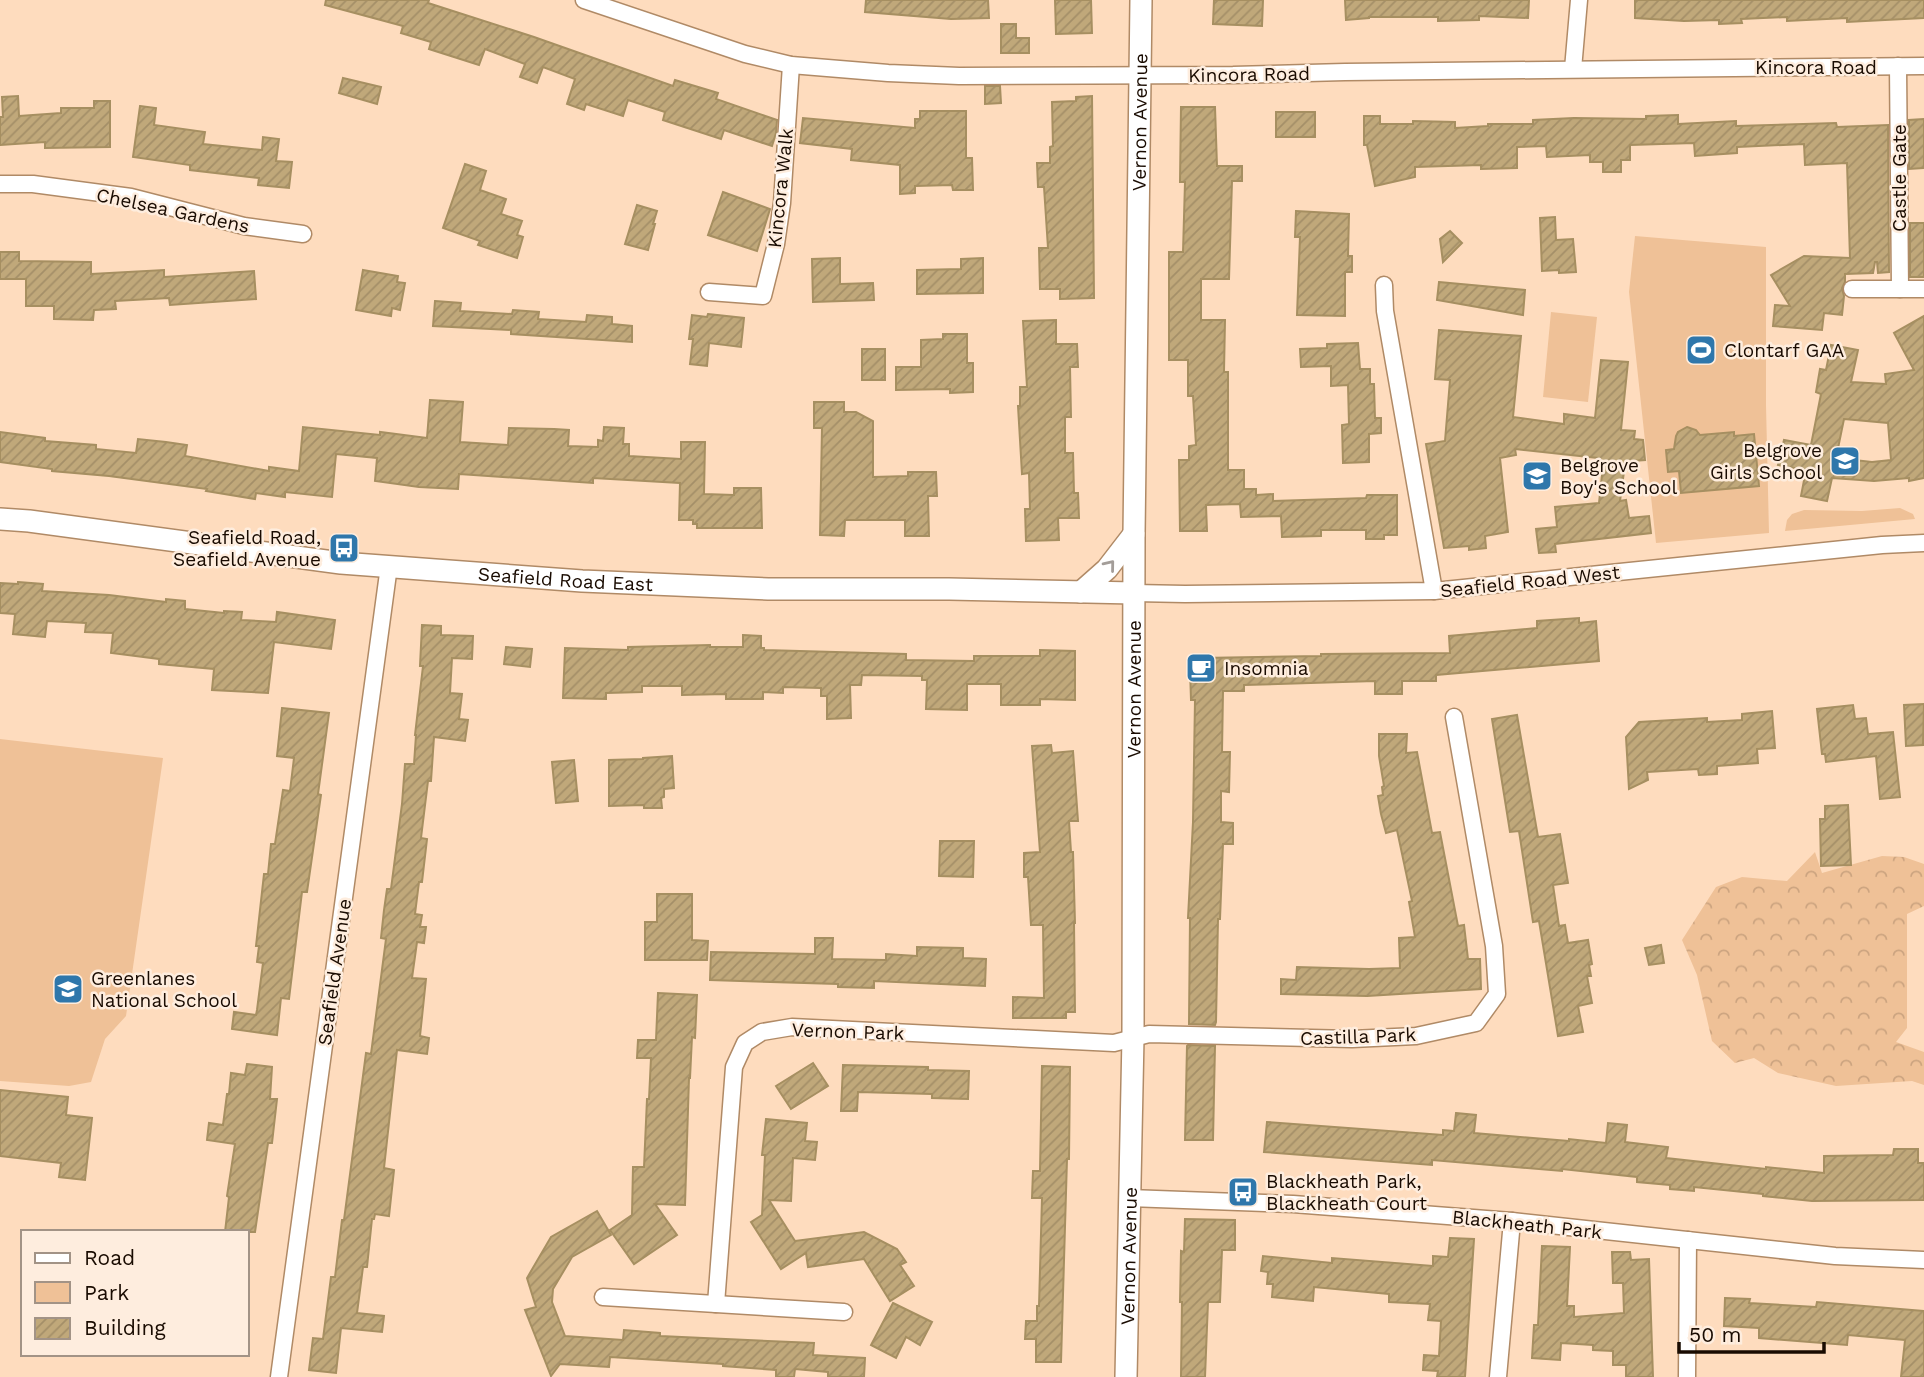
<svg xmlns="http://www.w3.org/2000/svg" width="1924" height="1377" viewBox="0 0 1924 1377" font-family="'Work Sans',sans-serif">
	<defs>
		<pattern id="forest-crowns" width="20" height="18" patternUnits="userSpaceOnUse" patternTransform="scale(1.75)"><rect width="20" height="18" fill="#efc197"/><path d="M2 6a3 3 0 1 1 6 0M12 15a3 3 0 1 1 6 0" fill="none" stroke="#cca480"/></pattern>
		<pattern id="building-hatch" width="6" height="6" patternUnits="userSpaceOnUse" patternTransform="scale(1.75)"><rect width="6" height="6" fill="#c0a87a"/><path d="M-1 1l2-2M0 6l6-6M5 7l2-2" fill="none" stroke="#a48f68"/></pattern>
	</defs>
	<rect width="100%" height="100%" fill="#fedcbe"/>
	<g fill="#efc197">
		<polygon points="1635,236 1766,247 1766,405 1769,533 1656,543 1629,292"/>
		<polygon points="1551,312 1597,317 1588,402 1543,397"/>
		<polygon points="1900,508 1913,514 1915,519 1785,531 1787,520 1792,514 1804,510 1862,511"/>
		<polygon points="0,739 163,758 126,1016 105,1039 91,1082 69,1086 0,1081"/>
	</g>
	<polygon fill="url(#forest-crowns)" points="1815,852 1822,873 1882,856 1904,857 1924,864 1924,906 1907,914 1907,1028 1896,1042 1924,1052 1924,1085 1912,1081 1836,1086 1778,1073 1754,1058 1735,1063 1712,1041 1697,975 1682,940 1716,887 1742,877 1787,881"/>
	<g fill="url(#building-hatch)" stroke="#a68f61" stroke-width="2" fill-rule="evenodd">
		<polygon points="326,0 429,0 428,3 534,37 673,86 675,80 718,93 716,99 777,120 776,133 772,146 724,130 721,139 663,120 665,112 628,100 623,116 586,104 584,110 567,104 575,79 543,67 537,83 520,77 525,64 485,49 479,65 429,49 431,42 401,33 403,26 325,5"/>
		<polygon points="866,0 988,0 989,18 951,19 865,12"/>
		<polygon points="1055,0 1091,0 1092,33 1056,34"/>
		<polygon points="1214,0 1263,0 1262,26 1213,24"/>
		<polygon points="1345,0 1529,0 1528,18 1479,16 1479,20 1438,21 1438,17 1369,17 1369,18 1346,20"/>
		<polygon points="1635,0 1924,0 1924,18 1847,22 1847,18 1787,21 1787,17 1741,19 1742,23 1719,24 1719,20 1684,21 1635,18"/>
		<polygon points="1001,24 1016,24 1016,38 1029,38 1029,53 1001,53"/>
		<polygon points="343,78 381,87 377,104 339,93"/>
		<polygon points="985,86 1000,86 1001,103 985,104"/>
		<polygon points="18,96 19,116 61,113 61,108 94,108 94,101 110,101 110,147 45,148 45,142 0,145 0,117 3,117 2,97"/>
		<polygon points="1092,96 1094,298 1060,299 1060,289 1040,289 1039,248 1048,248 1044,187 1038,187 1037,163 1050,163 1050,147 1053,146 1052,102 1076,101 1076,97"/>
		<polygon points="140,106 156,108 154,125 205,132 203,144 262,150 263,137 279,139 276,161 292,162 289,188 258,185 259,178 190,170 190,165 133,157"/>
		<polygon points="1181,107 1215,107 1217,166 1242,166 1242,181 1232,181 1229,279 1201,279 1201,320 1225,320 1224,372 1228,372 1228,470 1244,470 1244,489 1256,489 1256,495 1273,494 1273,501 1366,498 1367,495 1397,495 1397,535 1384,535 1384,539 1366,539 1366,530 1321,530 1321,536 1282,537 1281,516 1241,517 1240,504 1206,505 1207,531 1180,531 1179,460 1189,460 1189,446 1196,445 1193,396 1188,396 1188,360 1169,360 1169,252 1183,252 1185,182 1180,182"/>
		<polygon points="920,111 966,111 966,158 972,158 973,190 953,190 952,185 915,186 915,193 900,194 900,165 851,160 852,149 800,143 803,118 915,128 915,119 920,119"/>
		<rect x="1276" y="112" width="39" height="25"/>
		<polygon points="1678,115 1678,124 1736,121 1736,126 1836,123 1837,127 1888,125 1889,272 1878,273 1877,262 1875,262 1873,273 1845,274 1845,282 1842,288 1844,296 1842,315 1824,313 1822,330 1773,326 1775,305 1790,306 1771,275 1804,256 1850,258 1847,163 1805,165 1804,144 1737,147 1737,153 1695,156 1694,143 1630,145 1630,160 1621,160 1621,172 1603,172 1603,162 1590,162 1590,155 1547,157 1546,146 1517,147 1517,168 1481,169 1481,165 1415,167 1415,177 1375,186 1367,145 1364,145 1364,116 1380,116 1380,124 1413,124 1413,121 1455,122 1455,128 1488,126 1488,124 1533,124 1533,120 1574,118 1646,119 1646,116"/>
		<polygon points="1924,119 1924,168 1909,169 1909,120"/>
		<polygon points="465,164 486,171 480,190 506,199 501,214 522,221 517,235 523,237 517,258 478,245 480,241 443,228"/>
		<polygon points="723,192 770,209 757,251 708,235"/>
		<polygon points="637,205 657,211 653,224 655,224 648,250 625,244"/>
		<polygon points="1296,211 1349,214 1348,256 1352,256 1352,272 1345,272 1345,316 1297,315 1300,237 1295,237"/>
		<polygon points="1555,217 1556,240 1573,239 1576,272 1559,273 1559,270 1542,271 1540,218"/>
		<rect x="1910" y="223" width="14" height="54"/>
		<polygon points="1450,231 1462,243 1443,262 1440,239"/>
		<polygon points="0,252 19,252 19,261 91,262 91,274 164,270 164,277 254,271 256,299 170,305 169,298 115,301 116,309 94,310 93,320 54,319 54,306 26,306 26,279 0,279"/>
		<polygon points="840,258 840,284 873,283 874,300 813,302 812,259"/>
		<polygon points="983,258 983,293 917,294 917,270 961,269 961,259"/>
		<polygon points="363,270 398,276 397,282 405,283 400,310 392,308 391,316 356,310"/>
		<polygon points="1439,282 1525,290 1523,315 1437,300"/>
		<polygon points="435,301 461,303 460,311 512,314 513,310 539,312 538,319 586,322 587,315 612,317 612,324 632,326 632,342 511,334 511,330 433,326"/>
		<polygon points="708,314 744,318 741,347 709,343 707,366 690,364 693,339 689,339 692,315 707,317"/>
		<path d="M1924 316V478L1909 481V478L1874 481 1832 478 1827 501 1801 496 1806 470 1778 465 1784 440 1811 445 1821 394 1816 392 1820 369 1826 370 1831 345 1858 350 1851 382 1886 384 1885 374 1914 370 1894 333ZM1844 419 1888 423 1891 460 1872 462 1836 458Z"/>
		<polygon points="1056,320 1056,344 1077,344 1078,367 1070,367 1071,417 1065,417 1065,453 1073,453 1074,493 1078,493 1079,518 1058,518 1059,540 1026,541 1025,509 1030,509 1029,473 1022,474 1018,406 1020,406 1020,387 1027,387 1023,321"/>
		<polygon points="1439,330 1521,336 1513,417 1564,424 1564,414 1595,418 1601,360 1628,362 1621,430 1635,431 1634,439 1643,440 1645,460 1632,461 1632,464 1625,464 1620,501 1626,500 1629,518 1649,516 1651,533 1555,544 1556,552 1539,553 1536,529 1557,527 1555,507 1599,503 1603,465 1598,464 1598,458 1515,449 1516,455 1500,458 1508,532 1485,536 1486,548 1469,550 1469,546 1444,548 1426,444 1445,441 1450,380 1435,379"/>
		<polygon points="943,334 967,334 967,363 973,363 973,392 950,393 950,389 896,390 896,367 921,367 921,340 943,339"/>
		<polygon points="1358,343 1360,369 1370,369 1370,384 1374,384 1375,418 1381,418 1381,433 1369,434 1369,462 1343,463 1342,425 1349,424 1348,385 1331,386 1331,366 1301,367 1300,349 1327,348 1327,344"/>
		<rect x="862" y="349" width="23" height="31"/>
		<polygon points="430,400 463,402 460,442 508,445 509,428 554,429 569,430 568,446 598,447 598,440 603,441 604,427 624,428 623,444 629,444 629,456 681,459 681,442 705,442 704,494 734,495 734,488 761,488 762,528 697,528 697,524 693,524 693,520 679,520 680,483 593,478 593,483 459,474 458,489 419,487 375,481 377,458 336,454 332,497 285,492 285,497 256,493 255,499 206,491 207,489 109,476 52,471 52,469 0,462 0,432 45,438 45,441 96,445 96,449 136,453 138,439 166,442 187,445 185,456 269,471 269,467 299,471 303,427 380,435 380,432 427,438"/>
		<polygon points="814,402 844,402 844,412 856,412 873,421 873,477 908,476 908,472 936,472 937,496 928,496 929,536 905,536 905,520 845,520 844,536 820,535 822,428 814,428"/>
		<polygon points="1687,427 1696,430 1700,435 1734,432 1734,436 1754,434 1759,486 1681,493 1679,471 1668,472 1666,450 1674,449 1676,436 1678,432"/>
		<polygon points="18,582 43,584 42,591 109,595 166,602 166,599 185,601 185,609 224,613 224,611 242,612 241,620 276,622 277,612 335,620 331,649 274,642 268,693 212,690 214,669 159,664 159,659 111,653 113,633 85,632 86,623 47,621 45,637 13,634 15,614 0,613 0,583 18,584"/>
		<polygon points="1579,618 1579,623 1596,621 1599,661 1436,675 1436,681 1402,681 1402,694 1375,694 1375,681 1244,685 1244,691 1223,691 1222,752 1230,752 1229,792 1221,791 1221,822 1233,823 1233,844 1223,844 1220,919 1218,919 1216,1022 1215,1025 1189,1024 1190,918 1188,918 1193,822 1195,700 1191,700 1190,669 1201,658 1321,656 1321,654 1450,653 1449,636 1537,628 1537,621"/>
		<polygon points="422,625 441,626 441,635 473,636 472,659 452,658 450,693 462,694 459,719 468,720 465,741 434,737 431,781 428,781 421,838 427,839 422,882 419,882 415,914 422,915 420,927 426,927 424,943 417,942 412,978 426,979 420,1036 429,1038 427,1054 397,1050 384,1168 394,1170 389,1216 375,1214 374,1219 372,1219 367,1267 363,1267 357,1313 384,1316 382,1332 341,1328 336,1373 309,1370 313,1338 323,1339 331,1277 335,1277 342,1220 344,1220 366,1053 371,1054 386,939 381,938 384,910 387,889 391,889 402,804 405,764 414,764 416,735 415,735 423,666 420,666"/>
		<polygon points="743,635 761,636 761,648 764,648 764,650 906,654 906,660 974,661 974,656 1040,656 1040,650 1075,651 1075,700 1040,699 1040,705 1001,705 1001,684 967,684 967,710 926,709 927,680 922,680 922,676 862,675 861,685 850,685 851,718 827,719 827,696 821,696 821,688 783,687 783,693 763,692 763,699 726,699 726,694 682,695 682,686 642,686 642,692 606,693 606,699 563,698 565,648 628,650 628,647 710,645 710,647 743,647"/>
		<polygon points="506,647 532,649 530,667 504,664"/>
		<polygon points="1924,704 1923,745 1906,746 1904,705"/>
		<polygon points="1853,705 1855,719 1866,718 1868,734 1893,732 1900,797 1880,799 1876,756 1826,762 1825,754 1822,754 1817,709"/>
		<polygon points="282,708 329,713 318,794 321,795 307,892 302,892 289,999 281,998 277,1035 232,1029 234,1012 256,1015 257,1010 263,963 257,962 259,946 256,946 264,874 268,874 271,844 275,844 283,790 290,791 294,758 277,756"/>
		<polygon points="1772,711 1775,748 1757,749 1758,763 1717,766 1717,774 1699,775 1698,769 1647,772 1648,780 1629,789 1626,737 1639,722 1707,718 1707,722 1742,720 1742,714"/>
		<polygon points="1517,715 1538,837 1560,834 1568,883 1553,885 1559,926 1565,925 1568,943 1588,940 1592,964 1589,965 1591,976 1587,976 1592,1003 1578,1006 1583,1032 1558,1036 1539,921 1533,922 1519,831 1510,832 1492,719"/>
		<polygon points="1379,734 1407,734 1406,753 1417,752 1432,833 1440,832 1458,926 1464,925 1468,959 1480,959 1481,989 1367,996 1281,994 1281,979 1296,980 1297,967 1369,969 1400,968 1399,938 1415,937 1409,902 1412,901 1397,830 1386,833 1381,814 1378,796 1383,795 1382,787 1384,786 1379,756"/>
		<polygon points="1051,745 1052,753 1073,751 1078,821 1069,821 1071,852 1073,852 1075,923 1074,923 1075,1012 1066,1012 1066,1018 1013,1018 1013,997 1044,998 1043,925 1031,925 1028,877 1024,877 1024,853 1040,852 1032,746"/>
		<polygon points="672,756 674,788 664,789 664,797 661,798 662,808 644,808 644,805 609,806 609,760 643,759 643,758"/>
		<polygon points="574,760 578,801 556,803 552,762"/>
		<polygon points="1848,805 1851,865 1821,866 1820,819 1825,819 1825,806"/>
		<polygon points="940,841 974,841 973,877 939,876"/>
		<polygon points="657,894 692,894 692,940 708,941 707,960 645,960 645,922 657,922"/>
		<polygon points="815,938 833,938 832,959 886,960 886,954 917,956 917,947 963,948 963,958 986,959 985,986 874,981 874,988 838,987 838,984 710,980 711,952 815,954"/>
		<polygon points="1661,945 1664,963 1649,965 1645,948"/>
		<polygon points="658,993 697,995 695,1038 692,1037 690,1078 689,1078 685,1205 655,1204 677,1235 634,1264 610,1230 632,1215 633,1167 644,1167 647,1099 649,1099 651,1058 637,1058 638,1040 656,1040"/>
		<polygon points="1188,1045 1215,1046 1213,1140 1185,1140 1187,1046"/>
		<polygon points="813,1063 828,1086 791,1109 776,1086"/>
		<polygon points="247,1064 272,1067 270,1099 277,1099 272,1143 268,1143 255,1232 225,1232 229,1197 227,1196 235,1144 207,1140 209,1123 223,1125 227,1094 229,1094 231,1073 245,1075"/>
		<polygon points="843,1065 928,1067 928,1070 969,1071 968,1099 932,1098 932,1094 858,1092 857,1111 841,1111"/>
		<polygon points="1042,1066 1070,1067 1069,1159 1067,1159 1061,1362 1036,1362 1036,1339 1025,1339 1026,1321 1037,1321 1037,1306 1039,1306 1042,1198 1032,1198 1033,1171 1040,1171"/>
		<polygon points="0,1090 68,1097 66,1115 92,1118 85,1180 59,1177 61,1163 0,1156"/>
		<polygon points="1456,1113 1476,1115 1474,1133 1569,1141 1569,1139 1606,1143 1608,1123 1627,1125 1625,1142 1668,1147 1666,1158 1766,1169 1766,1167 1824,1173 1824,1156 1893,1155 1894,1149 1918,1149 1918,1163 1924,1163 1924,1200 1812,1201 1763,1196 1763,1194 1694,1187 1694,1191 1670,1189 1670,1185 1637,1182 1637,1177 1562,1169 1562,1171 1432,1160 1432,1165 1264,1152 1267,1122 1443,1135 1443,1130 1454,1131"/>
		<polygon points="766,1119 807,1123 805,1141 817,1142 815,1160 793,1158 791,1201 769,1200 795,1241 864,1232 897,1249 906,1262 900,1265 914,1286 890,1301 864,1259 808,1267 806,1253 781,1269 751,1222 762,1215 765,1155 762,1155"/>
		<polygon points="597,1211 611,1235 572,1257 553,1289 552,1302 565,1336 623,1340 624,1330 660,1333 660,1336 814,1343 813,1355 865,1358 864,1377 828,1377 828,1372 795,1369 794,1377 776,1377 776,1370 723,1366 723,1364 610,1357 609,1367 560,1364 551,1376 525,1310 536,1307 527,1278 551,1237"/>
		<polygon points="1185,1219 1235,1220 1235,1250 1222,1250 1220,1302 1208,1302 1205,1377 1181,1377 1182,1302 1180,1302 1181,1251 1184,1252"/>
		<polygon points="1450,1238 1474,1239 1465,1377 1437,1377 1438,1371 1423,1370 1424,1355 1439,1356 1441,1321 1428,1320 1430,1304 1389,1302 1389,1294 1314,1287 1313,1301 1272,1297 1273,1284 1267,1284 1268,1272 1261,1271 1263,1256 1332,1263 1332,1258 1433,1266 1433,1256 1448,1257"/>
		<polygon points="1542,1246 1570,1247 1567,1306 1574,1306 1574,1317 1624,1313 1623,1283 1613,1283 1612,1252 1630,1252 1631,1260 1649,1259 1653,1377 1626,1377 1626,1365 1613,1365 1613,1351 1593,1350 1593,1345 1561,1343 1560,1360 1532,1358 1534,1325 1538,1325"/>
		<polygon points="1725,1298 1750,1299 1749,1303 1816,1307 1817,1302 1924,1311 1924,1377 1901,1377 1905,1340 1848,1335 1847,1345 1759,1338 1759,1328 1724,1326"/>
		<polygon points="893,1303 932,1322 920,1345 906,1337 896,1358 871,1345"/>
	</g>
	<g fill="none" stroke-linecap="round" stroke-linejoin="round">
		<g stroke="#b08a66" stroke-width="19">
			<g id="street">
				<polyline points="584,0 745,54 791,65 888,73 959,76 1233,75 1345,72 1924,66"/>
				<polyline points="1898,66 1900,289"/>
				<polyline points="1573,69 1579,0"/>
				<polyline points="0,184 33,184 131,197 244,226 303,234"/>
				<polyline points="1384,285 1385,311 1434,591"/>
				<polyline points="1852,289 1924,289"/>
				<polyline points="709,292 763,296 776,244 782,203 791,65"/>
				<polyline points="1134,593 1185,594 1434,591 1882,545 1924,543"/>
				<polyline points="1129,1198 1293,1204 1512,1221 1835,1256 1924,1260"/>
				<polyline points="603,1297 844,1312"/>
				<polyline points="716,1304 734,1067 745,1043 762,1032 792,1027 1114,1043 1149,1034 1352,1039 1416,1036 1476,1023 1497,994 1494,946 1454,717"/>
				<polyline points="279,1377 389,566"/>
				<polyline points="1498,1377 1512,1221"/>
				<polyline points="1687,1377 1688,1240"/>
			</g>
		</g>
		<g stroke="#b08a66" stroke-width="24">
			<g id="secondary">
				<path id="s1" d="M0 519 29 521 341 563 582 581 768 589H949L1134 593"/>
				<polyline points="1081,592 1107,569 1134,534"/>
				<path id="s2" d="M1126 1377 1133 1037 1134 534 1141 0"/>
			</g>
		</g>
		<use href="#street" stroke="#fff" stroke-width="16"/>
		<use href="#secondary" stroke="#fff" stroke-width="21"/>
	</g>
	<defs><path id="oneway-chevron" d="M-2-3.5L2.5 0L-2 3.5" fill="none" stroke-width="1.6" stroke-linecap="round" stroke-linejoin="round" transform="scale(1.75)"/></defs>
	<use stroke="#a39d99" href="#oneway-chevron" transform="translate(1110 565) rotate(-51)"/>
	<defs>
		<g id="stadium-square" transform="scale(1.575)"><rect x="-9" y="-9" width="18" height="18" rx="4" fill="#2f77ab" stroke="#feedde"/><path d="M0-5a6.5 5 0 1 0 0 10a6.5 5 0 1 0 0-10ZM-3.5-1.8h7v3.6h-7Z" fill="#fff"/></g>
		<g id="school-square" transform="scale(1.575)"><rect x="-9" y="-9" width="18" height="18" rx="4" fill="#2f77ab" stroke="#feedde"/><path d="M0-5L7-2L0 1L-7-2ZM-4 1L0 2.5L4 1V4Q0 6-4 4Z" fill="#fff"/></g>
		<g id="bus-square" transform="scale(1.575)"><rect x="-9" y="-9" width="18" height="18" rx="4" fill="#2f77ab" stroke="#feedde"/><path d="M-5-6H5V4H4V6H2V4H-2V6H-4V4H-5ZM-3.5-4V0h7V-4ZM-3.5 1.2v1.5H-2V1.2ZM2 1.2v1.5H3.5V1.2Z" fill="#fff"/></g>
		<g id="cafe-square" transform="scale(1.575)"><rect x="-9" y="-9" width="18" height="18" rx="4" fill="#2f77ab" stroke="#feedde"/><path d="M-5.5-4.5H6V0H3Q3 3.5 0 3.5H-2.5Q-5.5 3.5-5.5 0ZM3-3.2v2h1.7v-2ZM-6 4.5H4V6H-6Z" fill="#fff"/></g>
	</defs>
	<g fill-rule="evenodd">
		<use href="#stadium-square" x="1701" y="350"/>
		<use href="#school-square" x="1845" y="461"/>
		<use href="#school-square" x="1537" y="476"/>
		<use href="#bus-square" x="344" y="548"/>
		<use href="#cafe-square" x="1201" y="668"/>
		<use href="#school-square" x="68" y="989"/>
		<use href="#bus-square" x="1243" y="1192"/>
	</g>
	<g text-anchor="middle" stroke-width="5" stroke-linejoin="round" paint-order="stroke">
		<g font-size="19" fill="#190b01" stroke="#feedde">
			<text x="1816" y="74">Kincora Road</text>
			<text transform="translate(1249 74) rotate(-1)" y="7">Kincora Road</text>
			<text dy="7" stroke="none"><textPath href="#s2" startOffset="1255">Vernon Avenue</textPath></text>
			<text transform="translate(1899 178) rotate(-90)" y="7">Castle Gate</text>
			<text transform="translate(780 188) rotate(-84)" y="7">Kincora Walk</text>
			<text transform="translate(173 210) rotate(12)" y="7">Chelsea Gardens</text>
			<text dy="7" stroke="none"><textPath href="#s1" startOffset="569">Seafield Road East</textPath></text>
			<text transform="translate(1530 581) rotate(-6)" y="7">Seafield Road West</text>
			<text dy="7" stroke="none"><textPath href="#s2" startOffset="688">Vernon Avenue</textPath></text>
			<text transform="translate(334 972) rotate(-82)" y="7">Seafield Avenue</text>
			<text transform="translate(848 1031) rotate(2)" y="7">Vernon Park</text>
			<text transform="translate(1358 1036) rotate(-2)" y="7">Castilla Park</text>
			<text transform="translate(1527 1224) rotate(6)" y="7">Blackheath Park</text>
			<text dy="7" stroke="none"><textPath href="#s2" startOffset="121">Vernon Avenue</textPath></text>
		</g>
		<g font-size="19" fill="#190b01" stroke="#feedde" text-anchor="start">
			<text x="1724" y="357">Clontarf GAA</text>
			<text x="1822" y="457" text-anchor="end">Belgrove<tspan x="1822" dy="22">Girls School</tspan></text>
			<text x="1560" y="472">Belgrove<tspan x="1560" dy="22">Boy's School</tspan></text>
			<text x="321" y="544" text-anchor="end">Seafield Road,<tspan x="321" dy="22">Seafield Avenue</tspan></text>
			<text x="1224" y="675">Insomnia</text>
			<text x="91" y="985">Greenlanes<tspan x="91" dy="22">National School</tspan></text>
			<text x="1266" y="1188">Blackheath Park,<tspan x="1266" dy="22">Blackheath Court</tspan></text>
		</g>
	</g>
	<rect x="21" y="1230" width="228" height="126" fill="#feedde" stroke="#a29386" stroke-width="2"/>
	<rect x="35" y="1253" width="35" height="10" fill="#ffffff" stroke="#a29386" stroke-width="2"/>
	<text x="84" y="1265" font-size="21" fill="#190b01">Road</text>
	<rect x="35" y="1282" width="35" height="21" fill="#efc197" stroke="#a29386" stroke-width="2"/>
	<text x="84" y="1300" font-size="21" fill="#190b01">Park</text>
	<rect x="35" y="1318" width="35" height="21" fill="url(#building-hatch)" stroke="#a29386" stroke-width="2"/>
	<text x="84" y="1335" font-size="21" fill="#190b01">Building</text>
	<path d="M1679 1342v10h145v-10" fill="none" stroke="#190b01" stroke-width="3.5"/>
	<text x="1689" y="1342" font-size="21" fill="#190b01" stroke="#feedde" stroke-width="5" paint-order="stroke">50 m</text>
</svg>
